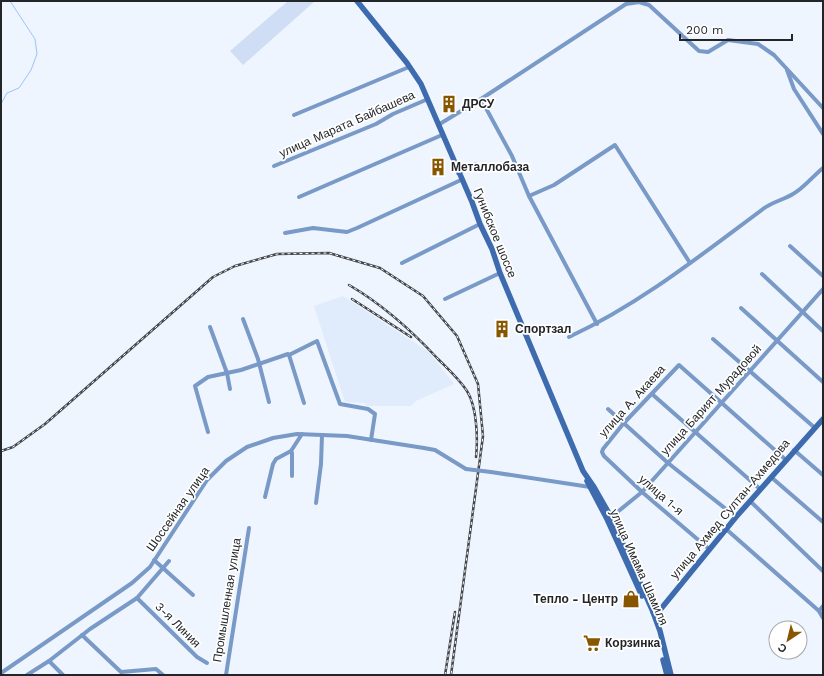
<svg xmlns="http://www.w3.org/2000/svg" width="824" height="676" viewBox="0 0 824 676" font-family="'Work Sans',sans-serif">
	<rect width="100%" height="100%" fill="#eef5ff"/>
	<polygon fill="#e0ebfc" points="343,296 429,352 454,384 416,401 411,406 366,406 365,403 345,402 314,306"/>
	<polygon fill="#cfdef5" points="288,1 315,1 243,65 230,51"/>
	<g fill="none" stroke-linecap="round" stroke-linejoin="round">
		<polyline stroke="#9cc2fa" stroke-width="1" points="1,104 7,93 19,88 31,70 37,54 35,39 10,1"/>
		<g stroke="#7999c7" stroke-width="4">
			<polyline points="787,70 794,89 823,134"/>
			<polyline points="481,99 512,156 529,196 597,324"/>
			<polyline points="294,115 409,67"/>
			<polyline points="438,125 481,99 626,4 639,2 649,5 699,51 708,52 728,40 758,44 774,55 823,108"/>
			<polyline points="274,166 376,124 393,114 428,99"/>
			<polyline points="458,173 476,164"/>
			<polyline points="529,196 554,185 615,145 690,263"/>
			<polyline points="299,197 442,135"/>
			<polyline points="285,233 313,228 347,232 357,228 461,180"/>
			<polyline points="790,246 823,276"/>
			<polyline points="402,263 480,224"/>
			<polyline points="762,274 823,331"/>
			<polyline points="445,299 500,273"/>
			<polyline points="741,308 823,382"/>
			<polyline points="243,319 258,359 269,402"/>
			<polyline points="210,327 227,373 230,389"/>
			<path d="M569 337C640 304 701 255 763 209 772 202 783 200 793 194 804 188 813 176 823 168"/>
			<polyline points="713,339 815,428"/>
			<polyline points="289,355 317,341 340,404 368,409 375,414 371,440"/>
			<polyline points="652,394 760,489"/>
			<polyline points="608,409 668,463 736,517"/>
			<polyline points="208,432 195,386 208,377 241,370 288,354 289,355 304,403"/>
			<polyline points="794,450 823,475"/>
			<polyline points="291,451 292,453 292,476"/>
			<polyline points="491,472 590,487"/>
			<polyline points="771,477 823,522"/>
			<polyline points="265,497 273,464 276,459 291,451 302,434"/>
			<polyline points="750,501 823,571"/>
			<polyline points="316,503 321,464 322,435"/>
			<polyline points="610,518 642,492 823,289"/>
			<polyline points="726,529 819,611 823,618"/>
			<polyline points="709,549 642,492 604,456 602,452 603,449 623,424 679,365 786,460"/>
			<polyline points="154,560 193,595"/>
			<polyline points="137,598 197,657 207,663"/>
			<polyline points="819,611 823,606"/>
			<polyline points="82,635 121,672 156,669 163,675"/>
			<polyline points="49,661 63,675"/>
			<polyline points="1,673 132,583 150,567 207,480 226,461 247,447 273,438 297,434 347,436 424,448 435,450 466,469"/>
			<polyline points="27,675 49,661 90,629 137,598 169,561"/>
			<polyline points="226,675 249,528"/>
		</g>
		<g stroke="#3d6bae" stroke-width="5.5">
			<polyline points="357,1 407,63 421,84 472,202 480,224 492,249 500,273 583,471 594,487 611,517 653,612 660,631 671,675"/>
			<polyline points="587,481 607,519 642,596"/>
			<polyline points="653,612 660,610 736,517 823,419"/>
			<polyline points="663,660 667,675"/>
		</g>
		<g stroke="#42454a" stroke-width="2.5">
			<g id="rail">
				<path d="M349 285C382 304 412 331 438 359 448 369 459 379 467 391 477 407 478 439 476 457"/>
				<polyline points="352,299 411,337"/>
				<polyline points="1,451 13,447 45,424 213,277 235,266 277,254 329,253 380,268 423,296 457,336 478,384 483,436 451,675"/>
				<polyline points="445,675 455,612"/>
			</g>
		</g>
		<use href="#rail" stroke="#fff" stroke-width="1" stroke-dasharray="3" stroke-linecap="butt"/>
		<polyline stroke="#7999c7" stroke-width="4" points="466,469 491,472"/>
	</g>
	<defs>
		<g id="building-bare" transform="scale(1.38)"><path d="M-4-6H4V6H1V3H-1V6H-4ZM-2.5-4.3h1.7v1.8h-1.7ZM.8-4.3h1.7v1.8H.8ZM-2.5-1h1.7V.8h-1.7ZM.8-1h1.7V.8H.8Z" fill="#895600" stroke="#fff" stroke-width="2.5" paint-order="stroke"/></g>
		<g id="shop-bare" transform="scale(1.38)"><path d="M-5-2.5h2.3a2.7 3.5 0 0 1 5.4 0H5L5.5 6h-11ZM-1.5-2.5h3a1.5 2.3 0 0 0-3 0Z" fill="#895600" stroke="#fff" stroke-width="2.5" paint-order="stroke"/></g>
		<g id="supermarket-bare" transform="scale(1.38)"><path d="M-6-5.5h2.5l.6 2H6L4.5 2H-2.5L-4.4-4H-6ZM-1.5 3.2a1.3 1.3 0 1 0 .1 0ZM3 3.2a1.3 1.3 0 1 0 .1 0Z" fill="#895600" stroke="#fff" stroke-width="2.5" paint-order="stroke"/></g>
	</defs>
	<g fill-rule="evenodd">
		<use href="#building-bare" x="449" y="104"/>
		<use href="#building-bare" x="438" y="167"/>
		<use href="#building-bare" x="502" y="329"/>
		<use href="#shop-bare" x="631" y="599"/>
		<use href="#supermarket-bare" x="592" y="643"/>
	</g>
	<g text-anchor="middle" stroke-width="3.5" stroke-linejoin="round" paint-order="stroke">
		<g font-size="12" font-weight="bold" fill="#232529" stroke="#fff" text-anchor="start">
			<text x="462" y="108">ДРСУ</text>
			<text x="451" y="171">Металлобаза</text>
			<text x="515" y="333">Спортзал</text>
			<text x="618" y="603" text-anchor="end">Тепло - Центр</text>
			<text x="605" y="647">Корзинка</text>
		</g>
		<g font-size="12" fill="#232529" stroke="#fff">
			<text transform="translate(347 124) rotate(-24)" y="4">улица Марата Байбашева</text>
			<text transform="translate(495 233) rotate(68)" y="4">Гунибское шоссе</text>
			<text transform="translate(711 400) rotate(-48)" y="4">улица Барият Мурадовой</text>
			<text transform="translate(632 401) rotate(-48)" y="4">улица А. Акаева</text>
			<text transform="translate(661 495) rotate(41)" y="4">улица 1-я</text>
			<text transform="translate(178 509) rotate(-55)" y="4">Шоссейная улица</text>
			<text transform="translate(730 509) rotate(-50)" y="4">улица Ахмед Султан-Ахмедова</text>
			<text transform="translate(639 567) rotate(66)" y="4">улица Имама Шамиля</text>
			<text transform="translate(227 600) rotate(-81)" y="4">Промышленная улица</text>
			<text transform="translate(178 625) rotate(45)" y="4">3-я Линия</text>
		</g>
	</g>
	<rect width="824" height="676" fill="none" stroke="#232529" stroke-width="4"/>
	<g transform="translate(788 640) rotate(215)"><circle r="19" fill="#ffffff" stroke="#a7a8a9"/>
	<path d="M0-3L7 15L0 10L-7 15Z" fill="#895600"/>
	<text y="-6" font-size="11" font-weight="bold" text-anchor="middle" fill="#232529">С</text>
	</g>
	<path d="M680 34v6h112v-6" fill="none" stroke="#232529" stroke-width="2"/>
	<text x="686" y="34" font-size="12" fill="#232529" stroke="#ffffff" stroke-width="3" paint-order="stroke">200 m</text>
</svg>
